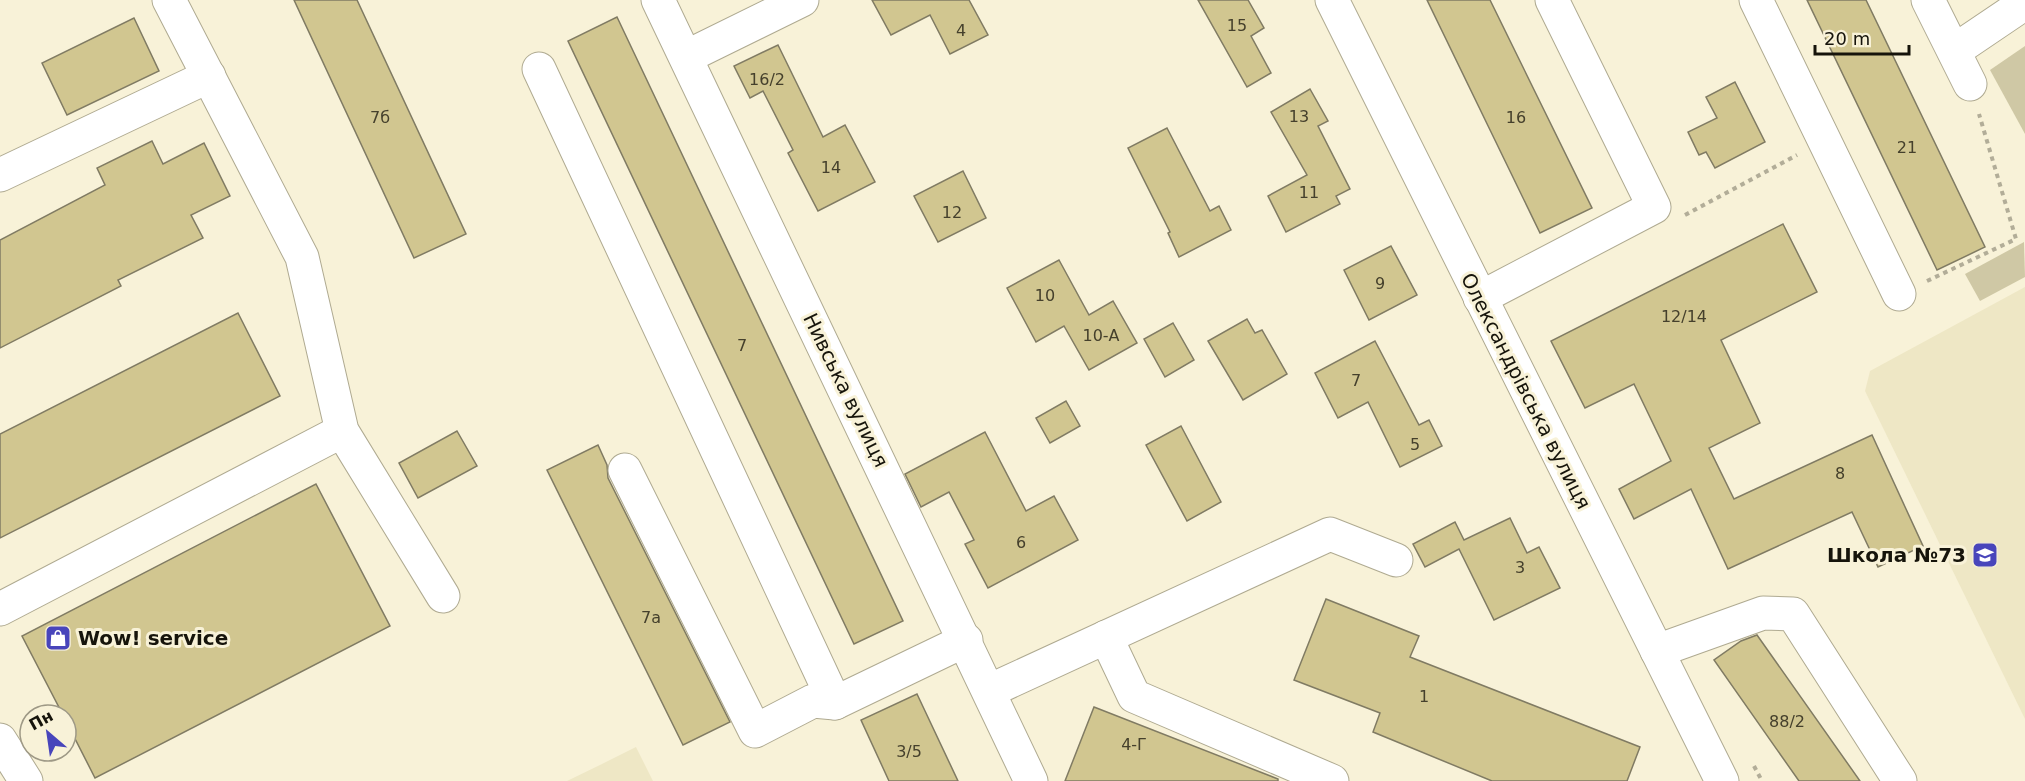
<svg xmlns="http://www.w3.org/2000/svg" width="2025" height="781" viewBox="0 0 2025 781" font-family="'DejaVu Sans',sans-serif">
	<rect width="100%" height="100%" fill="#f8f2d8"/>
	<g fill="#eee7c5">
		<polygon points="2025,287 2025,719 1865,391 1870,371"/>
		<polygon points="636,747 653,781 567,781 602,764"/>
	</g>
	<g fill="#cfc8a5">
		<polygon points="2025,46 2025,134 1990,70"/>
		<polygon points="2024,242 2025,277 1980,301 1965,274"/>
	</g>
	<g fill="#d1c690" stroke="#807b63" stroke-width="1.5">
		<polygon points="294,0 357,0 466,234 414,258"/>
		<polygon points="872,0 969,0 988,35 950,54 930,15 891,35"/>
		<polygon points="1198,0 1248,0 1264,28 1251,36 1271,73 1247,87"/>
		<polygon points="1427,0 1490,0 1592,208 1540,233"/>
		<polygon points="1807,0 1866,0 1985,247 1937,270"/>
		<polygon points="617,17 903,621 854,644 568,41"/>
		<polygon points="134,18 159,71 67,115 42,63"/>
		<polygon points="778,45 823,137 845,125 875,182 818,211 788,153 793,150 763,91 750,98 734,66"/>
		<polygon points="1735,82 1765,142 1715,168 1706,152 1699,155 1688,132 1717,118 1706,97"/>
		<polygon points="1310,89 1328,121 1318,126 1350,189 1336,196 1340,204 1286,232 1268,196 1307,175 1271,112"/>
		<polygon points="1167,128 1210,211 1219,206 1231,230 1179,257 1168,233 1170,232 1128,148"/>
		<polygon points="152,141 163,164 204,143 230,196 191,215 203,238 118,280 121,286 0,348 0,240 105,185 97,168"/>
		<polygon points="963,171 986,218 938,242 914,196"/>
		<polygon points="1783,224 1817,292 1721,340 1760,423 1709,448 1734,499 1872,435 1923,546 1878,567 1852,512 1728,569 1691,489 1634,519 1619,489 1671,461 1634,384 1585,408 1551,341"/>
		<polygon points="1391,246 1417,295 1369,320 1344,270"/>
		<polygon points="1059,260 1089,315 1113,301 1137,343 1089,370 1064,326 1036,342 1007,288"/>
		<polygon points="238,313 280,396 0,538 0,434"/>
		<polygon points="1247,319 1255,333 1262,330 1287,374 1243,400 1208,341"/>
		<polygon points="1173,323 1194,360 1165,377 1144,339"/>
		<polygon points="1375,341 1419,425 1429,420 1442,446 1400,467 1368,402 1338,418 1315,373"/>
		<polygon points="1066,401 1080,426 1050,443 1036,418"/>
		<polygon points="1181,426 1221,502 1187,521 1146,445"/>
		<polygon points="457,431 477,466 418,498 399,463"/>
		<polygon points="985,432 1026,511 1054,496 1078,540 988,588 965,544 974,540 949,492 921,507 905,474"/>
		<polygon points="598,445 607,465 608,478 730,722 683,745 547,470"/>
		<polygon points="316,484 390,626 95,778 66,721 66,715 63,715 22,636"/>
		<polygon points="1510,518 1527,553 1539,547 1560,588 1494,620 1459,549 1425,567 1413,544 1455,522 1464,540"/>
		<polygon points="1326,599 1419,636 1410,657 1640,747 1627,781 1492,781 1373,732 1380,713 1294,680"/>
		<polygon points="1757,635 1860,781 1799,781 1714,660 1741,641"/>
		<polygon points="917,694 958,781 889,781 861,720"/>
		<polygon points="1094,707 1278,779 1278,781 1065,781"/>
	</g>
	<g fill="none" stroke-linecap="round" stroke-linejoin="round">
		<g stroke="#afaa91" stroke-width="35">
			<g id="minor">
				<polyline points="169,0 302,257 342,431 443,596"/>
				<polyline points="658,0 1031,781"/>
				<polyline points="1332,0 1722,781"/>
				<polyline points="1756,0 1899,294"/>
				<polyline points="1928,0 1970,84"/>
				<polyline points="1954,51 2025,3"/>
				<polyline points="686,57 802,0"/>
				<polyline points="539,69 835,703"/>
				<polyline points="0,175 209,76"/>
				<polyline points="1480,298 1654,207 1552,0"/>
				<polyline points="625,470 755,731 813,701 835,703 966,640"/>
				<polyline points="0,609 342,431"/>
				<polyline points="1106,637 1134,696 1332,781"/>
				<polyline points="1657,651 1763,613 1793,614 1900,781"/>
				<polyline points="989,691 1330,534 1396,560"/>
				<polyline points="0,740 26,781"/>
			</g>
		</g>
		<g stroke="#b2ad98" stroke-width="4" stroke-dasharray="4.5 4.5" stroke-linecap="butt">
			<polyline points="1685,215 1797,155"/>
			<polyline points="1927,281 2016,239 1979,114"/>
			<polyline points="1754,766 1762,781"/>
		</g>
		<use href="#minor" stroke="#fff" stroke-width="33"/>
	</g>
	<defs>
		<g id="school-square" transform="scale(1.35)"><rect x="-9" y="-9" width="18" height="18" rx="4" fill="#4845bb" stroke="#f8f2d8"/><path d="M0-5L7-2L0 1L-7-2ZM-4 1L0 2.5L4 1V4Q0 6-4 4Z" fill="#fff"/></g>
		<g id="shop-square" transform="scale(1.35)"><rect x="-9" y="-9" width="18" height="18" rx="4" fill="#4845bb" stroke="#f8f2d8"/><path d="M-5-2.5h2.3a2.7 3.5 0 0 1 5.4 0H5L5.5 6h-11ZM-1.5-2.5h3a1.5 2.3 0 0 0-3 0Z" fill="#fff"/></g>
	</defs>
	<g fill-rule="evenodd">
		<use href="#school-square" x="1985" y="555"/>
		<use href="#shop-square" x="58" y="638"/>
	</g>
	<g text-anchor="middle" stroke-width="6" stroke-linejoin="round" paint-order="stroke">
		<g font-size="16" fill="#45402c">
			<text x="1237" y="31">15</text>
			<text x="961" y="36">4</text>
			<text x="767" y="85">16/2</text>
			<text x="1299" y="122">13</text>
			<text x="380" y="123">7б</text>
			<text x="1516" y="123">16</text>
			<text x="1907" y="153">21</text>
			<text x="831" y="173">14</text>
			<text x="1309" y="198">11</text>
			<text x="952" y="218">12</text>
			<text x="1380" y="289">9</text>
			<text x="1045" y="301">10</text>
			<text x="1684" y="322">12/14</text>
			<text x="1101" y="341">10-А</text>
			<text x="742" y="351">7</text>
			<text x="1356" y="386">7</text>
			<text x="1415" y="450">5</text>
			<text x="1840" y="479">8</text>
			<text x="1021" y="548">6</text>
			<text x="1520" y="573">3</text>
			<text x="651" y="623">7а</text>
			<text x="1424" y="702">1</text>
			<text x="1787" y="727">88/2</text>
			<text x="1134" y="750">4-Г</text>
			<text x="909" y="757">3/5</text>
		</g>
		<g font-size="20" fill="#16140b" stroke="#f8f2d8">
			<text transform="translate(846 390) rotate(64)" y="7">Нивська вулиця</text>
			<text transform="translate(1526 391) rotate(63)" y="7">Олександрівська вулиця</text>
		</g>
		<g font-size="20" font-weight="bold" fill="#16140b" stroke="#f8f2d8" text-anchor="end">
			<text x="1966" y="562">Школа №73</text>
			<text x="78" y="645" text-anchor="start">Wow! service</text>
		</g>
	</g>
	<g transform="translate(48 733) rotate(331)"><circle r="28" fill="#f8f2d8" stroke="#9e9986" stroke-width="1.5"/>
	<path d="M0-4.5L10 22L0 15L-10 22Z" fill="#4845bb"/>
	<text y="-9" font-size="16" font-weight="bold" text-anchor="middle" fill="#16140b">Пн</text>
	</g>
	<path d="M1815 45v9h94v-9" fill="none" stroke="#16140b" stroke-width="3"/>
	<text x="1824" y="45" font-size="18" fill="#16140b" stroke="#f8f2d8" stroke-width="4.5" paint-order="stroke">20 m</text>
</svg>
